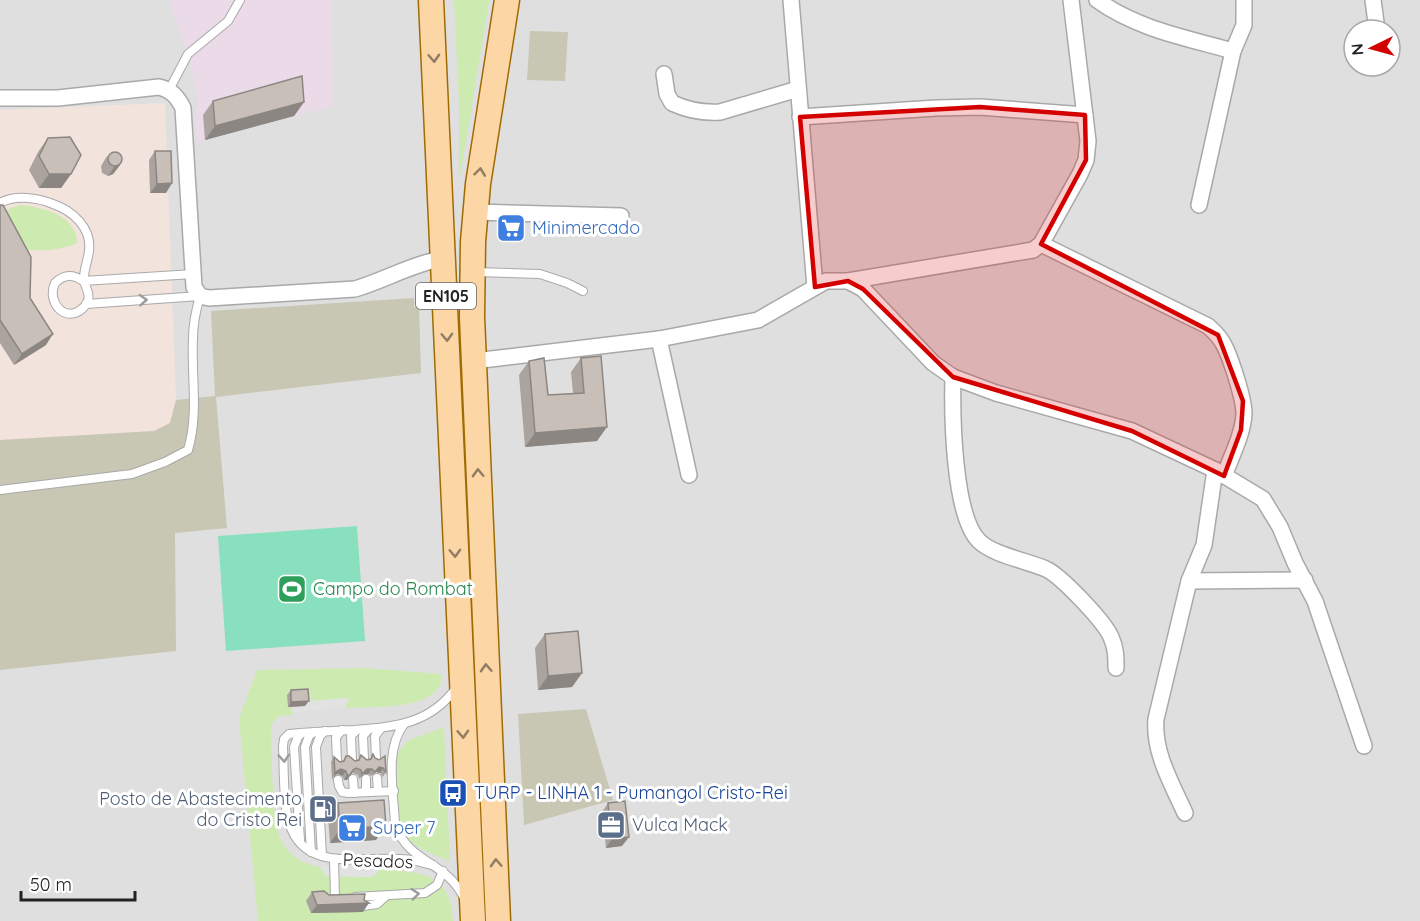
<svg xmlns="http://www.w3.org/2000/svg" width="1420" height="921" viewBox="0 0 1420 921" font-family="Quicksand,sans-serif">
	<rect width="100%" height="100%" fill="#f2efe9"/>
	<path fill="#e0dfdf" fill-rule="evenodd" d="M0 0H1420V921H0ZM1354 30H1390V66H1354Z"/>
	<polygon fill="#ebdbe8" points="169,0 331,0 333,106 197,142 196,118 198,98 188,54"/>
	<polygon fill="#f3e3dd" points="165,103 176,400 170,423 154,431 0,440 0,110"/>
	<g fill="#c7c7b4">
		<polygon points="530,31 568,32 565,81 527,80"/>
		<polygon points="414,298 414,307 419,307 421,373 216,397 227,528 175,533 176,651 0,670 0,440 154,431 170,423 176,400 215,396 211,311"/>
		<polygon points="586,709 613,800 524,825 518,714"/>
	</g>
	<g fill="#cdebb0">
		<polygon points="454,0 489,0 489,2 459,183 459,104"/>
		<path d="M20 205C41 207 77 215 77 243 64 250 38 252 24 249L3 211Z"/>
		<path d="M365 668 442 674C441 678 441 684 439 687 426 710 368 707 345 708L348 698 311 701 288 695V706L292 707 293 715 279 716 271 725V733C271 751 272 770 273 789 275 826 275 858 320 867L326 876 372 877 381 869C422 873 451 872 453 921H258L239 719 257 670Z"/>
		<path d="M444 726 450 861C440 857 429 853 420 848 391 830 399 788 397 760 401 734 425 738 444 726Z"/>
	</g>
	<polygon fill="#88e0be" points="357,526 365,641 226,651 218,536"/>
	<g fill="#e2e2e2">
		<polygon points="305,694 310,694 311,701 349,698 345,708 292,712 292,707 305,706"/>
		<polygon points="320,867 381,869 372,877 326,876"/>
	</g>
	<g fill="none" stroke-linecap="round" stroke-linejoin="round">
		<g stroke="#a9a9a9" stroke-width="10">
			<g id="service">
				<polyline points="169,90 188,54 228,21 240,0"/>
				<path d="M0 203C15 194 38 198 53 204 73 211 92 228 89 251 88 260 84 269 84 278 84 289 95 296 83 308 66 324 46 303 55 283 64 274 73 274 83 281L193 274"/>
				<polyline points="474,272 540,274 567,283 583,291"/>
				<path d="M0 490 132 474 165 462 188 450C199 413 191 375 193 338 193 323 196 310 200 296L86 304"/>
				<path d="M404 724C384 750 394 793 395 825 410 864 445 861 463 896"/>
				<polyline points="364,759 363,736 369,729"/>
				<polyline points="376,759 375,736 381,728"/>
				<polyline points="352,760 351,736 357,730"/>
				<polyline points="337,761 336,737 342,730"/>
				<polyline points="377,778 378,791"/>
				<polyline points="353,779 354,793"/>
				<polyline points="366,779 366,792"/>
				<polyline points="338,780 339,786 342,792 348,793 394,791"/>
				<polyline points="300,840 294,747 298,737 302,733"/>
				<polyline points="311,852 305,747 309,736 314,732"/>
				<polyline points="322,856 316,747 320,736 325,731"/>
				<polyline points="334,859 335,898"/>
				<path d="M433 865C423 863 412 859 401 859 358 856 298 875 287 814 283 792 284 768 283 746L284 739 289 734C310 732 332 731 354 730 395 727 430 724 456 688"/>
				<polyline points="355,897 425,893 437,885 443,871"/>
				<polyline points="363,906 377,904 386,896"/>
			</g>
		</g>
		<g stroke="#a9a9a9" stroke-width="18">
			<g id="minor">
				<polyline points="791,0 815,287"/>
				<path d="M1097 0C1137 29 1187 38 1233 51"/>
				<polyline points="1373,0 1377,30"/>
				<path d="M664 74 667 94 672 103C687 110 704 113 720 112L798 89"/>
				<path d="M0 98H58L159 87C171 90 177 96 183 108L194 287 200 296 209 298 355 289C385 280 412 264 444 258"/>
				<polyline points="800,117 936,108 980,107 1085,115"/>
				<polyline points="1199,205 1233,51 1244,25 1244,0"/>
				<polyline points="475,212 621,216"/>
				<path d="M1041 244 1208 326C1215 332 1221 338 1225 347 1232 362 1244 399 1244 414 1243 434 1231 457 1224 476"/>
				<polyline points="848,281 863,289 933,363 953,377 996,393 1132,431 1215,470 1263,499 1280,527 1295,563 1315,601 1364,746"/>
				<polyline points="659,339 689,475"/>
				<polyline points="474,361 659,339 758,320 826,281 848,281 1033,250 1041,244 1080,174 1086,160 1088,141 1071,0"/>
				<path d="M953 377C952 413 953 515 979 541 993 555 1028 561 1046 569 1061 576 1104 621 1111 637 1116 648 1116 657 1116 668"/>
				<polyline points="1189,581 1305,580"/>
				<path d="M1185 813C1172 784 1153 752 1156 719L1189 581 1204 545 1215 470"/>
			</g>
		</g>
		<g stroke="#a06b00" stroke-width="27">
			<g id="primary">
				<polyline points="431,0 473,921"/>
				<polyline points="498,921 472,317 473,242 478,184 507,0"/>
			</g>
		</g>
		<use href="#service" stroke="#fff" stroke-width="8"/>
		<use href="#minor" stroke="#fff" stroke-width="15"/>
		<use href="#primary" stroke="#fcd6a4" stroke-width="24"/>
	</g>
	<g fill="#aba49e">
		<polygon points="213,101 304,102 294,116 205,140 203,115"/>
		<polygon points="48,138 71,174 61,188 39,188 29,170 38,152"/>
		<polygon points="155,151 172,183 166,193 150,193 149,160"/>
		<polygon points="107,156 120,165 113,174 108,176 102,173 101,166"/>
		<polygon points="0,205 46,345 14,365 0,343"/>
		<polygon points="581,358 597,441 525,447 519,375 529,361 548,395 573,393 571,372"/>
		<polygon points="545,634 582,673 572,687 538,690 535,648"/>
		<polygon points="291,690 305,706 288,707 287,695"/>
		<polygon points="373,754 375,758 386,772 383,777 380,773 376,772 371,776 368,774 364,774 359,779 358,775 353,773 351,774 347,780 344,780 342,776 338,774 335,775 332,780 331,762 334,757 340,762 343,761 346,756 355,761 358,760 361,755 367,760 370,759"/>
		<polygon points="338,803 376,840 330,843 328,817"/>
		<polygon points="608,803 622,846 606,848 602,812"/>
		<polygon points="312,892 329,895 363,912 311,913 306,901"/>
	</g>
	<g fill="#8b8681">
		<polygon points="304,102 294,116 205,140 215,126"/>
		<polygon points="120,165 113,174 108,176 115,166"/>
		<polygon points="49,174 71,174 61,188 39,188"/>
		<polygon points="172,183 166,193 150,193 157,184"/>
		<polygon points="53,334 46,345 14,365 22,354"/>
		<polygon points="607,427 597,441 525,447 535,433"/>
		<polygon points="582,673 572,687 538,690 548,676"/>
		<polygon points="309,701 305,706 288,707 291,702"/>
		<polygon points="379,767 383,768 380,773 376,772 371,776"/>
		<polygon points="341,769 346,771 342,776 338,774 335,775 337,771"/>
		<polygon points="367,769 372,769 368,774 364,774 359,779"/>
		<polygon points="347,775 350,775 347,780 344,780"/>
		<polygon points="386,826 376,840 330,843 340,829"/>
		<polygon points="629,837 622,846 606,848 612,839"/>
		<polygon points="369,903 363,912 311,913 317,905"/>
	</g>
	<g fill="#c7bfb8" stroke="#8b8681" stroke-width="1.5">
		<polygon points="302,76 304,102 215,126 213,101"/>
		<polygon points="70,137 81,155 71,174 49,174 39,156 48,138"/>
		<polygon points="155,151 171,151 172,183 157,184"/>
		<circle cx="115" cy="159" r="7"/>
		<polygon points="0,205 3,205 31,257 30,298 53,334 22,354 0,320"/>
		<polygon points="601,356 607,427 535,433 529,361 544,358 548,395 584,393 581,358"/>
		<polygon points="578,631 582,673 548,676 545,634"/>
		<polygon points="308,689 309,701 291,702 291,690"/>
		<polygon points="373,754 375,758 379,760 385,756 386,772 383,768 379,767 375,772 372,769 367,769 362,774 361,770 356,768 353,770 350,775 347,775 346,771 341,769 337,771 335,775 334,757 340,762 344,761 346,756 349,756 355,761 359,760 361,755 367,760 371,759"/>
		<polygon points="384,800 386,826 340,829 338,803"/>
		<polygon points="625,801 629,837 612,839 608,803"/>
		<polygon points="324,891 329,895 365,894 364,900 369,903 317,905 312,892"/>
	</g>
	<defs><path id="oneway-chevron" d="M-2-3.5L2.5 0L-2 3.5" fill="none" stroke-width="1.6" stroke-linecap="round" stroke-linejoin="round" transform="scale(1.5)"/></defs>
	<g stroke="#8f7c63">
		<use href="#oneway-chevron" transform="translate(434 58) rotate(87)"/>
		<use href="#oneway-chevron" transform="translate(480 172) rotate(-83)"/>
		<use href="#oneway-chevron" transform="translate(447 337) rotate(88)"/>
		<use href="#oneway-chevron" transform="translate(478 473) rotate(-92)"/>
		<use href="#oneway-chevron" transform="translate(455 553) rotate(88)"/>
		<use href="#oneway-chevron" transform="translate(486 668) rotate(-93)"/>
		<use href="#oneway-chevron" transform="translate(463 734) rotate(87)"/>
		<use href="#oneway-chevron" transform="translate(496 863) rotate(-93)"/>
	</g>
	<g stroke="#9c9c9c">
		<use href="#oneway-chevron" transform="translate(143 300) rotate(-4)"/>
		<use href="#oneway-chevron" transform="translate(284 758) rotate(86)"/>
		<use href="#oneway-chevron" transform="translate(415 894) rotate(-6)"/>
	</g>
	<path fill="#d40000" fill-opacity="0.2" stroke="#d40000" stroke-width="4.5" stroke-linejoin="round" d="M980 107 1085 115 1086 160 1041 244 1218 335 1243 401 1241 430 1224 476 1132 431 953 377 863 289 848 281 815 287 800 117Z"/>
	<defs>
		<g id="supermarket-square" transform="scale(1.5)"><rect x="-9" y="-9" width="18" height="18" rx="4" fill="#3f7fe0" stroke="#fff"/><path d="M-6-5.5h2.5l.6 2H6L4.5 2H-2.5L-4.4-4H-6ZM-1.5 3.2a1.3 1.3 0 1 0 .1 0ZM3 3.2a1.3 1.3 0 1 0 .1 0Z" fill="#fff"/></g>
		<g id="stadium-square" transform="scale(1.5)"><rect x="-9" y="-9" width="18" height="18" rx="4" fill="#2e9e5b" stroke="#fff"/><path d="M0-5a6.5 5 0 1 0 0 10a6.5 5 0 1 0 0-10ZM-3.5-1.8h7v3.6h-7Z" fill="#fff"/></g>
		<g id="bus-square" transform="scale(1.5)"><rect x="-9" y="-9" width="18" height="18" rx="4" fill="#1a4fb4" stroke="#fff"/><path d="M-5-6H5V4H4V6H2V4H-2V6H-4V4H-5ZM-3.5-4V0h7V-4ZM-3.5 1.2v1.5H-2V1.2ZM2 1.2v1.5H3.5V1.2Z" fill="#fff"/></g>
		<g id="fuel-square" transform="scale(1.5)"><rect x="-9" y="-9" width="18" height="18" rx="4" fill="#5c6f8a" stroke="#fff"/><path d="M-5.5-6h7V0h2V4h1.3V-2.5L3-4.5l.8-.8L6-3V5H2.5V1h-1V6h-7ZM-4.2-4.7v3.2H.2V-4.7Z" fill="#fff"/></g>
		<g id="office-square" transform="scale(1.5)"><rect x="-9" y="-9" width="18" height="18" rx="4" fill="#5c6f8a" stroke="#fff"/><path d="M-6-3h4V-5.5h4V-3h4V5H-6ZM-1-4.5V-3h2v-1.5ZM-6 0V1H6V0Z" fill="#fff"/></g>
	</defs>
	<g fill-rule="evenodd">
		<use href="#supermarket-square" x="511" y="228"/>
		<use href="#stadium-square" x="292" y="589"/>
		<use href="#bus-square" x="453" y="793"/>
		<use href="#fuel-square" x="323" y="809"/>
		<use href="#office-square" x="611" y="825"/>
		<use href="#supermarket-square" x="352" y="828"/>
	</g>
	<g text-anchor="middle" stroke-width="6" stroke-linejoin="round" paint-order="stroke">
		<rect fill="#fff" stroke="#646464" stroke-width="1.5" x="416" y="283" width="60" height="26" rx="4.5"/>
		<g font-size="16" font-weight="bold" fill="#222">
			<text x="446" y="302">EN105</text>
		</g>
		<g font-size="18" fill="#366cbe" stroke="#fff" text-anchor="start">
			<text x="532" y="234">Minimercado</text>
			<text x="373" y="834">Super 7</text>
		</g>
		<g font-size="18" fill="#27864d" stroke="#fff" text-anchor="start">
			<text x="313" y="595">Campo do Rombat</text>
		</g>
		<g font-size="18" fill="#164399" stroke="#fff" text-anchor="start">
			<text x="474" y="799">TURP - LINHA 1 - Pumangol Cristo-Rei</text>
		</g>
		<g font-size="18" fill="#4e5e75" stroke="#fff" text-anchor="end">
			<text x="302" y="805">Posto de Abastecimento<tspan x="302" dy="21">do Cristo Rei</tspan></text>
			<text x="632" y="831" text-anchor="start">Vulca Mack</text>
		</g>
		<g font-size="18" fill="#222" stroke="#fff">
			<text transform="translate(378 861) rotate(2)" y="6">Pesados</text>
		</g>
	</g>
	<g transform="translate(1372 48) rotate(265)"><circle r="28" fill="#ffffff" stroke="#a7a7a7" stroke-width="1.5"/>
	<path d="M0-4.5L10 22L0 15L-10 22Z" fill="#d40000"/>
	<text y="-9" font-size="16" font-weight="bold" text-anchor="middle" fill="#222222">N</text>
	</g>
	<path d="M21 891v9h114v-9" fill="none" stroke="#222222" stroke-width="3"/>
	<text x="30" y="891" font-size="18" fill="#222222" stroke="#ffffff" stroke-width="4.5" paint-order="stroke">50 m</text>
</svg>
